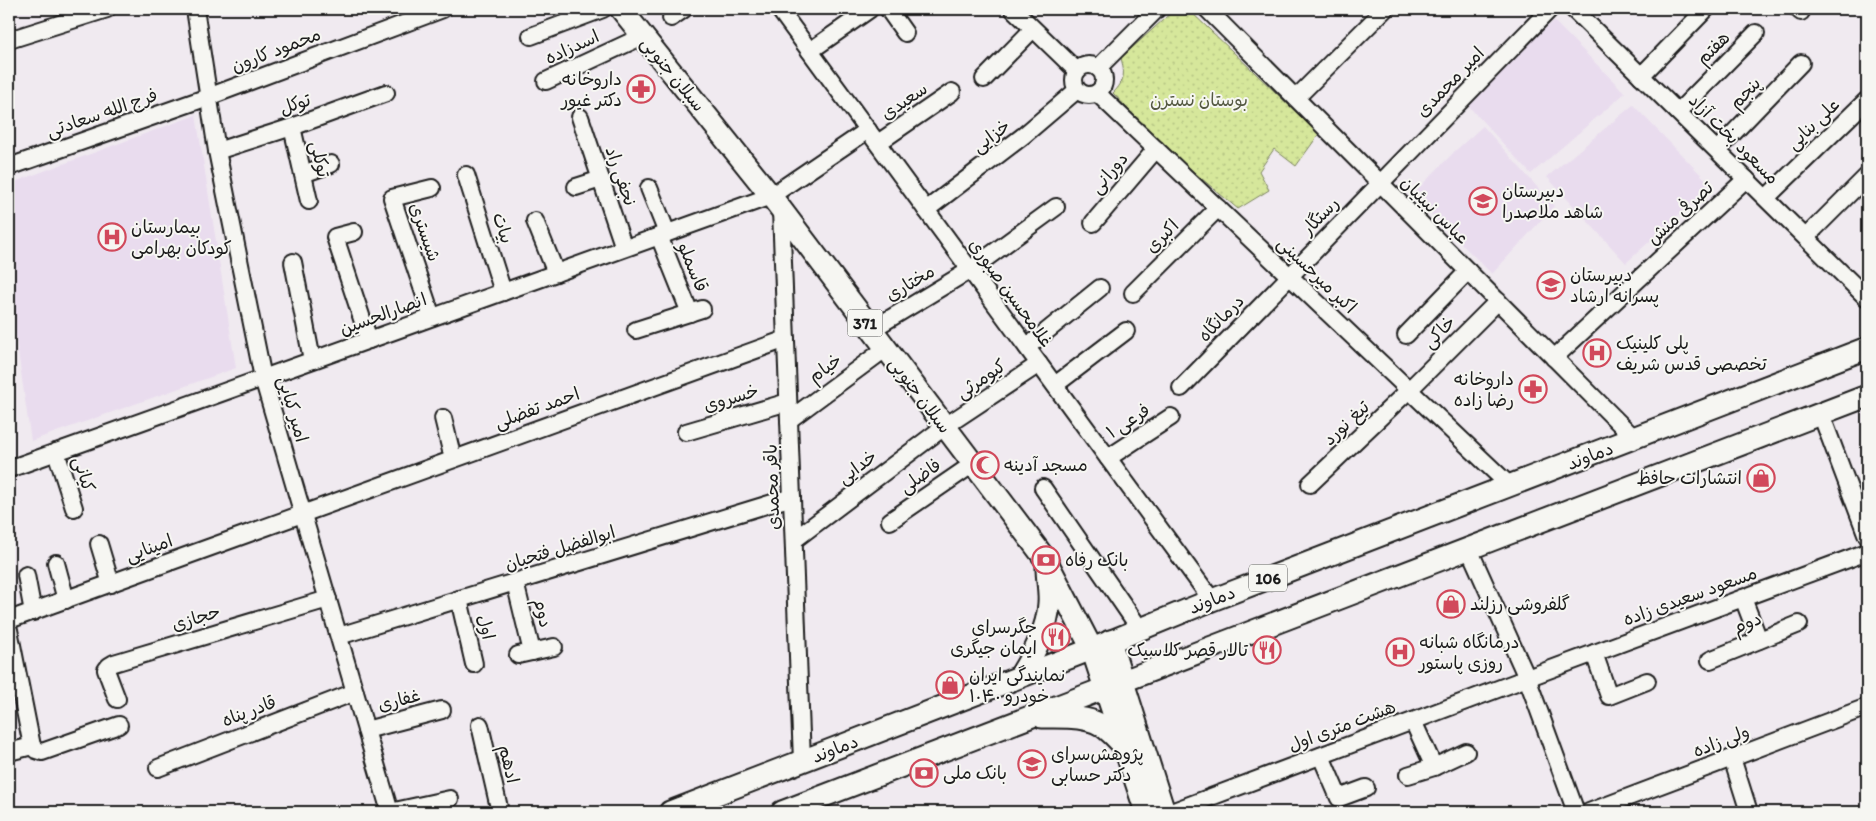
<svg xmlns="http://www.w3.org/2000/svg" width="1876" height="821" viewBox="0 0 1876 821" font-family="Itim,'Playpen Sans Arabic',sans-serif">
	<defs>
		<pattern id="grass-dots" width="8" height="8" patternUnits="userSpaceOnUse" patternTransform="scale(1.25)"><rect width="8" height="8" fill="#d6e79b"/><path d="M2 2h.1M6 6h.1" fill="none" stroke="#b7c685" stroke-width="1.8" stroke-linecap="round"/></pattern>
	</defs>
	<rect width="100%" height="100%" fill="#f0eaf0"/>
	<filter id="ink" filterUnits="userSpaceOnUse"><feTurbulence type="fractalNoise" baseFrequency=".02" numOctaves="2"/><feDisplacementMap in="SourceGraphic" scale="10" xChannelSelector="R" yChannelSelector="G"/><feConvolveMatrix kernelMatrix="1 2 1 2 8 2 1 2 1" color-interpolation-filters="sRGB"/></filter>
	<g filter="url(#ink)">
		<g fill="#e9dcee">
			<polygon points="1554,21 1625,93 1531,174 1463,100"/>
			<polygon points="1633,105 1711,185 1626,263 1547,177"/>
			<polygon points="196,115 236,368 31,441 9,290 9,184"/>
			<polygon points="1483,126 1554,206 1492,274 1412,195 1455,151"/>
		</g>
		<path fill="url(#grass-dots)" stroke="#79825c" d="M1175 9H1188L1319 134 1296 166 1274 149 1259 171 1269 190 1238 209 1159 143 1113 93C1125 81 1125 74 1121 58Z"/>
		<g fill="none" stroke-linecap="round" stroke-linejoin="round">
			<g stroke="#1c1c1c" stroke-width="20">
				<g id="minor">
					<polyline points="195,9 217,151 263,378 390,812"/>
					<polyline points="779,9 1212,600"/>
					<polyline points="888,9 905,33"/>
					<polyline points="1013,9 1077,71"/>
					<polyline points="1207,9 1635,439"/>
					<polyline points="1573,9 1867,298"/>
					<polyline points="1798,9 1801,12"/>
					<polyline points="671,18 684,9"/>
					<polyline points="531,36 603,9"/>
					<polyline points="9,40 107,9"/>
					<polyline points="810,51 870,9"/>
					<circle cx="1089" cy="80" r="15"/>
					<polyline points="1098,68 1157,9"/>
					<polyline points="1641,76 1706,9"/>
					<polyline points="984,79 1033,29"/>
					<polyline points="546,81 643,36"/>
					<polyline points="1097,93 1510,486"/>
					<polyline points="1296,98 1385,9"/>
					<polyline points="1678,112 1756,33"/>
					<polyline points="580,117 624,248"/>
					<polyline points="292,127 309,201"/>
					<polyline points="878,143 952,92"/>
					<polyline points="1717,150 1801,63"/>
					<polyline points="217,151 292,127 386,93"/>
					<polyline points="9,167 208,97 443,9"/>
					<polyline points="303,174 331,164"/>
					<polyline points="466,175 503,292"/>
					<polyline points="576,187 601,179"/>
					<polyline points="432,188 392,198 432,317"/>
					<polyline points="649,188 667,233"/>
					<polyline points="1766,198 1867,100"/>
					<polyline points="781,210 802,761"/>
					<polyline points="926,210 1023,136 1077,90"/>
					<polyline points="535,221 556,273"/>
					<polyline points="1093,223 1156,149"/>
					<polyline points="354,232 335,237 369,340"/>
					<polyline points="659,236 690,313"/>
					<polyline points="1806,237 1867,176"/>
					<polyline points="293,262 312,360"/>
					<polyline points="1133,293 1218,208"/>
					<polyline points="636,330 702,309"/>
					<polyline points="871,330 970,270 1056,207"/>
					<polyline points="1406,335 1468,271"/>
					<polyline points="1027,347 1100,288"/>
					<polyline points="1554,358 1746,179"/>
					<polyline points="1055,385 1126,331"/>
					<polyline points="1181,388 1550,9"/>
					<polyline points="1821,414 1867,536"/>
					<polyline points="443,418 453,459"/>
					<polyline points="789,420 885,349"/>
					<polyline points="686,432 788,402"/>
					<polyline points="56,452 74,508"/>
					<polyline points="1108,458 1171,417"/>
					<polyline points="9,469 771,196 868,130"/>
					<polyline points="1310,484 1409,390 1498,301"/>
					<polyline points="1043,488 1140,629"/>
					<polyline points="890,521 973,464"/>
					<polyline points="794,540 944,427 1039,364"/>
					<polyline points="99,544 111,584"/>
					<polyline points="1469,549 1527,678 1576,812"/>
					<polyline points="56,563 66,600"/>
					<polyline points="26,575 33,612"/>
					<polyline points="515,582 532,652"/>
					<polyline points="1743,598 1759,640"/>
					<polyline points="459,599 474,664"/>
					<polyline points="9,620 786,339"/>
					<polyline points="9,630 32,746 36,750 42,752 119,725"/>
					<polyline points="339,636 792,497"/>
					<polyline points="1594,653 1609,696 1647,681"/>
					<polyline points="518,655 554,647"/>
					<polyline points="1710,660 1799,624"/>
					<polyline points="117,699 106,670 109,666 114,663 328,599"/>
					<polyline points="1413,721 1434,767 1466,752"/>
					<polyline points="480,725 500,812"/>
					<polyline points="366,730 442,710"/>
					<polyline points="9,752 32,746"/>
					<polyline points="1321,756 1339,798 1366,788"/>
					<polyline points="1732,758 1749,812"/>
					<polyline points="158,768 355,692"/>
					<polyline points="1408,775 1434,767"/>
					<polyline points="390,812 450,799"/>
					<polyline points="1171,812 1527,678 1867,552"/>
					<polyline points="1589,812 1867,707"/>
				</g>
			</g>
			<g stroke="#1c1c1c" stroke-width="25">
				<g id="major">
					<polyline points="621,9 771,196 1046,560 1092,649 1146,812"/>
					<polyline points="1110,641 1164,812"/>
					<path d="M1020 676C1033 655 1048 629 1049 603 1050 592 1047 579 1047 568"/>
					<path d="M1042 717C1059 717 1079 716 1095 722 1106 726 1115 737 1123 745"/>
					<polyline points="670,812 1092,649 1212,600 1867,348"/>
					<polyline points="782,812 1867,396"/>
				</g>
			</g>
			<use href="#minor" stroke="#f6f6f2" stroke-width="16"/>
			<use href="#major" stroke="#f6f6f2" stroke-width="21"/>
		</g>
	</g>
	<defs>
		<g id="pharmacy-ring" transform="scale(1.4375)"><circle r="9.5" fill="#f6f6f2" stroke="#d1495b" stroke-width="1.5"/><path d="M-2-6h4v4h4v4h-4v4h-4v-4h-4v-4h4Z" fill="#d1495b"/></g>
		<g id="school-ring" transform="scale(1.4375)"><circle r="9.5" fill="#f6f6f2" stroke="#d1495b" stroke-width="1.5"/><path d="M0-5L7-2L0 1L-7-2ZM-4 1L0 2.5L4 1V4Q0 6-4 4Z" fill="#d1495b"/></g>
		<g id="hospital-ring" transform="scale(1.4375)"><circle r="9.5" fill="#f6f6f2" stroke="#d1495b" stroke-width="1.5"/><path d="M-5-5h3v3.5h4V-5h3V5h-3V1.5h-4V5h-3Z" fill="#d1495b"/></g>
		<g id="mosque-ring" transform="scale(1.4375)"><circle r="9.5" fill="#f6f6f2" stroke="#d1495b" stroke-width="1.5"/><path d="M3.5-4.9A6 6 0 1 0 3.5 4.9A5 5 0 1 1 3.5-4.9Z" fill="#d1495b"/></g>
		<g id="shop-ring" transform="scale(1.4375)"><circle r="9.5" fill="#f6f6f2" stroke="#d1495b" stroke-width="1.5"/><path d="M-5-2.5h2.3a2.7 3.5 0 0 1 5.4 0H5L5.5 6h-11ZM-1.5-2.5h3a1.5 2.3 0 0 0-3 0Z" fill="#d1495b"/></g>
		<g id="bank-ring" transform="scale(1.4375)"><circle r="9.5" fill="#f6f6f2" stroke="#d1495b" stroke-width="1.5"/><path d="M-6-4H6V4H-6ZM0-2.3a2.3 2.3 0 1 0 0 4.6a2.3 2.3 0 1 0 0-4.6Z" fill="#d1495b"/></g>
		<g id="restaurant-ring" transform="scale(1.4375)"><circle r="9.5" fill="#f6f6f2" stroke="#d1495b" stroke-width="1.5"/><path d="M-5-6h1v4h1v-4h1v4h1v-4h1v5L-1.5 .5V6h-2V.5L-5-1ZM5-6V6H3V1.5H1.5Q1.5-4 5-6Z" fill="#d1495b"/></g>
	</defs>
	<g fill-rule="evenodd">
		<use href="#pharmacy-ring" x="641" y="89"/>
		<use href="#school-ring" x="1483" y="201"/>
		<use href="#hospital-ring" x="112" y="237"/>
		<use href="#school-ring" x="1551" y="285"/>
		<use href="#hospital-ring" x="1597" y="353"/>
		<use href="#pharmacy-ring" x="1533" y="389"/>
		<use href="#mosque-ring" x="985" y="465"/>
		<use href="#shop-ring" x="1761" y="478"/>
		<use href="#bank-ring" x="1046" y="560"/>
		<use href="#shop-ring" x="1451" y="604"/>
		<use href="#restaurant-ring" x="1056" y="637"/>
		<use href="#restaurant-ring" x="1267" y="650"/>
		<use href="#hospital-ring" x="1400" y="652"/>
		<use href="#shop-ring" x="950" y="685"/>
		<use href="#school-ring" x="1032" y="764"/>
		<use href="#bank-ring" x="924" y="773"/>
	</g>
	<g text-anchor="middle" stroke-width="4" stroke-linejoin="round" paint-order="stroke">
		<g fill="#f6f6f2" stroke="#5d5d5c" stroke-width="1">
			<rect x="847.5" y="309.5" width="35" height="27" rx="4"/>
			<rect x="1249" y="564.5" width="38" height="27" rx="4"/>
		</g>
		<g font-size="16" font-weight="bold" fill="#1c1c1c">
			<text x="865" y="329">371</text>
			<text x="1268" y="584">106</text>
		</g>
		<g font-size="18" fill="#1c1c1c" stroke="#f6f6f2">
			<text transform="translate(572 47) rotate(-25)" y="6">اسدزاده</text>
			<text transform="translate(1713 48) rotate(-45)" y="6">هفتم</text>
			<text transform="translate(276 50) rotate(-21)" y="6">محمود کارون</text>
			<text transform="translate(673 74) rotate(51)" y="6">سبلان جنوبی</text>
			<text transform="translate(1450 82) rotate(-46)" y="6">امیر محمدی</text>
			<text transform="translate(1745 93) rotate(-46)" y="6">پنجم</text>
			<text transform="translate(904 101) rotate(-34)" y="6">سعیدی</text>
			<text transform="translate(295 104) rotate(-19)" y="6">توکل</text>
			<text transform="translate(102 113) rotate(-19)" y="6">فرج الله سعادتی</text>
			<text transform="translate(1813 124) rotate(-44)" y="6">علی بنایی</text>
			<text transform="translate(991 136) rotate(-37)" y="6">خزایی</text>
			<text transform="translate(1734 139) rotate(45)" y="6">مسعود بخت آزاد</text>
			<text transform="translate(320 159) rotate(77)" y="6">توکلی</text>
			<text transform="translate(1109 173) rotate(-50)" y="6">دورانی</text>
			<text transform="translate(621 176) rotate(71)" y="6">نجفی راد</text>
			<text transform="translate(1435 210) rotate(45)" y="6">عباس نبیئیان</text>
			<text transform="translate(1680 213) rotate(-43)" y="6">تصرفی منش</text>
			<text transform="translate(1320 216) rotate(-46)" y="6">رستگار</text>
			<text transform="translate(503 228) rotate(72)" y="6">بیات</text>
			<text transform="translate(425 232) rotate(71)" y="6">شیستری</text>
			<text transform="translate(1162 236) rotate(-45)" y="6">اکبری</text>
			<text transform="translate(693 267) rotate(68)" y="6">قاسملو</text>
			<text transform="translate(1317 275) rotate(44)" y="6">اکبر میرحسینی</text>
			<text transform="translate(910 283) rotate(-31)" y="6">مختاری</text>
			<text transform="translate(1011 293) rotate(54)" y="6">غلامحسین صبوری</text>
			<text transform="translate(383 314) rotate(-20)" y="6">انصارالحسین</text>
			<text transform="translate(1221 318) rotate(-46)" y="6">درمانگاه</text>
			<text transform="translate(1439 332) rotate(-45)" y="6">خاکی</text>
			<text transform="translate(825 368) rotate(-36)" y="6">خیام</text>
			<text transform="translate(981 379) rotate(-34)" y="6">کیومرثی</text>
			<text transform="translate(920 395) rotate(53)" y="6">سبلان جنوبی</text>
			<text transform="translate(731 398) rotate(-17)" y="6">خسروی</text>
			<text transform="translate(537 408) rotate(-20)" y="6">احمد تفضلی</text>
			<text transform="translate(293 409) rotate(74)" y="6">امیر کیایی</text>
			<text transform="translate(1128 421) rotate(-33)" y="6">فرعی ۱</text>
			<text transform="translate(1346 423) rotate(-43)" y="6">تیغ نورد</text>
			<text transform="translate(1590 456) rotate(-21)" y="6">دماوند</text>
			<text transform="translate(857 467) rotate(-37)" y="6">خدایی</text>
			<text transform="translate(84 474) rotate(73)" y="6">کیانی</text>
			<text transform="translate(920 476) rotate(-35)" y="6">فاضلی</text>
			<text transform="translate(772 487) rotate(-92)" y="6">باقر محمدی</text>
			<text transform="translate(149 548) rotate(-20)" y="6">امینایی</text>
			<text transform="translate(560 548) rotate(-17)" y="6">ابوالفضل فتحیان</text>
			<text transform="translate(1690 596) rotate(-20)" y="6">مسعود سعیدی زاده</text>
			<text transform="translate(1212 600) rotate(-21)" y="6">دماوند</text>
			<text transform="translate(543 613) rotate(77)" y="6">دوم</text>
			<text transform="translate(196 618) rotate(-17)" y="6">حجازی</text>
			<text transform="translate(1747 623) rotate(-23)" y="6">دوم</text>
			<text transform="translate(486 627) rotate(77)" y="6">اول</text>
			<text transform="translate(399 700) rotate(-15)" y="6">غفاری</text>
			<text transform="translate(249 711) rotate(-21)" y="6">قادر پناه</text>
			<text transform="translate(1342 726) rotate(-21)" y="6">هشت متری اول</text>
			<text transform="translate(1721 741) rotate(-21)" y="6">ولی زاده</text>
			<text transform="translate(835 749) rotate(-21)" y="6">دماوند</text>
			<text transform="translate(509 764) rotate(77)" y="6">ادهم</text>
		</g>
		<g font-size="18" fill="#1c1c1c" stroke="#f6f6f2" text-anchor="start">
			<text x="622" y="85" text-anchor="end">داروخانه<tspan x="622" dy="21">دکتر غیور</tspan></text>
			<text x="1502" y="197">دبیرستان<tspan x="1502" dy="21">شاهد ملاصدرا</tspan></text>
			<text x="131" y="233">بیمارستان<tspan x="131" dy="21">کودکان بهرامی</tspan></text>
			<text x="1570" y="281">دبیرستان<tspan x="1570" dy="21">پسرانه ارشاد</tspan></text>
			<text x="1616" y="349">پلی کلینیک<tspan x="1616" dy="21">تخصصی قدس شریف</tspan></text>
			<text x="1514" y="385" text-anchor="end">داروخانه<tspan x="1514" dy="21">رضا زاده</tspan></text>
			<text x="1004" y="471">مسجد آدینه</text>
			<text x="1742" y="484" text-anchor="end">انتشارات حافظ</text>
			<text x="1065" y="566">بانک رفاه</text>
			<text x="1470" y="610">گلفروشی رزلند</text>
			<text x="1037" y="633" text-anchor="end">جگرسرای<tspan x="1037" dy="21">ایمان جیگری</tspan></text>
			<text x="1419" y="648">درمانگاه شبانه<tspan x="1419" dy="21">روزی پاستور</tspan></text>
			<text x="1248" y="656" text-anchor="end">تالار قصر کلاسیک</text>
			<text x="969" y="681">نمایندگی ایران<tspan x="969" dy="21">خودرو ۱۰۴۰</tspan></text>
			<text x="1051" y="760">پژوهش‌سرای<tspan x="1051" dy="21">دکتر حسابی</tspan></text>
			<text x="943" y="779">بانک ملی</text>
		</g>
		<g font-size="18" fill="#545942" stroke="#f6f6f2">
			<text x="1199" y="106">بوستان نسترن</text>
		</g>
	</g>
	<rect width="1876" height="821" fill="none" stroke="#f6f6f2" stroke-width="30"/>
	<rect x="15" y="15" width="1846" height="791" fill="none" stroke="#1c1c1c" stroke-width="2" filter="url(#ink)"/>
</svg>
